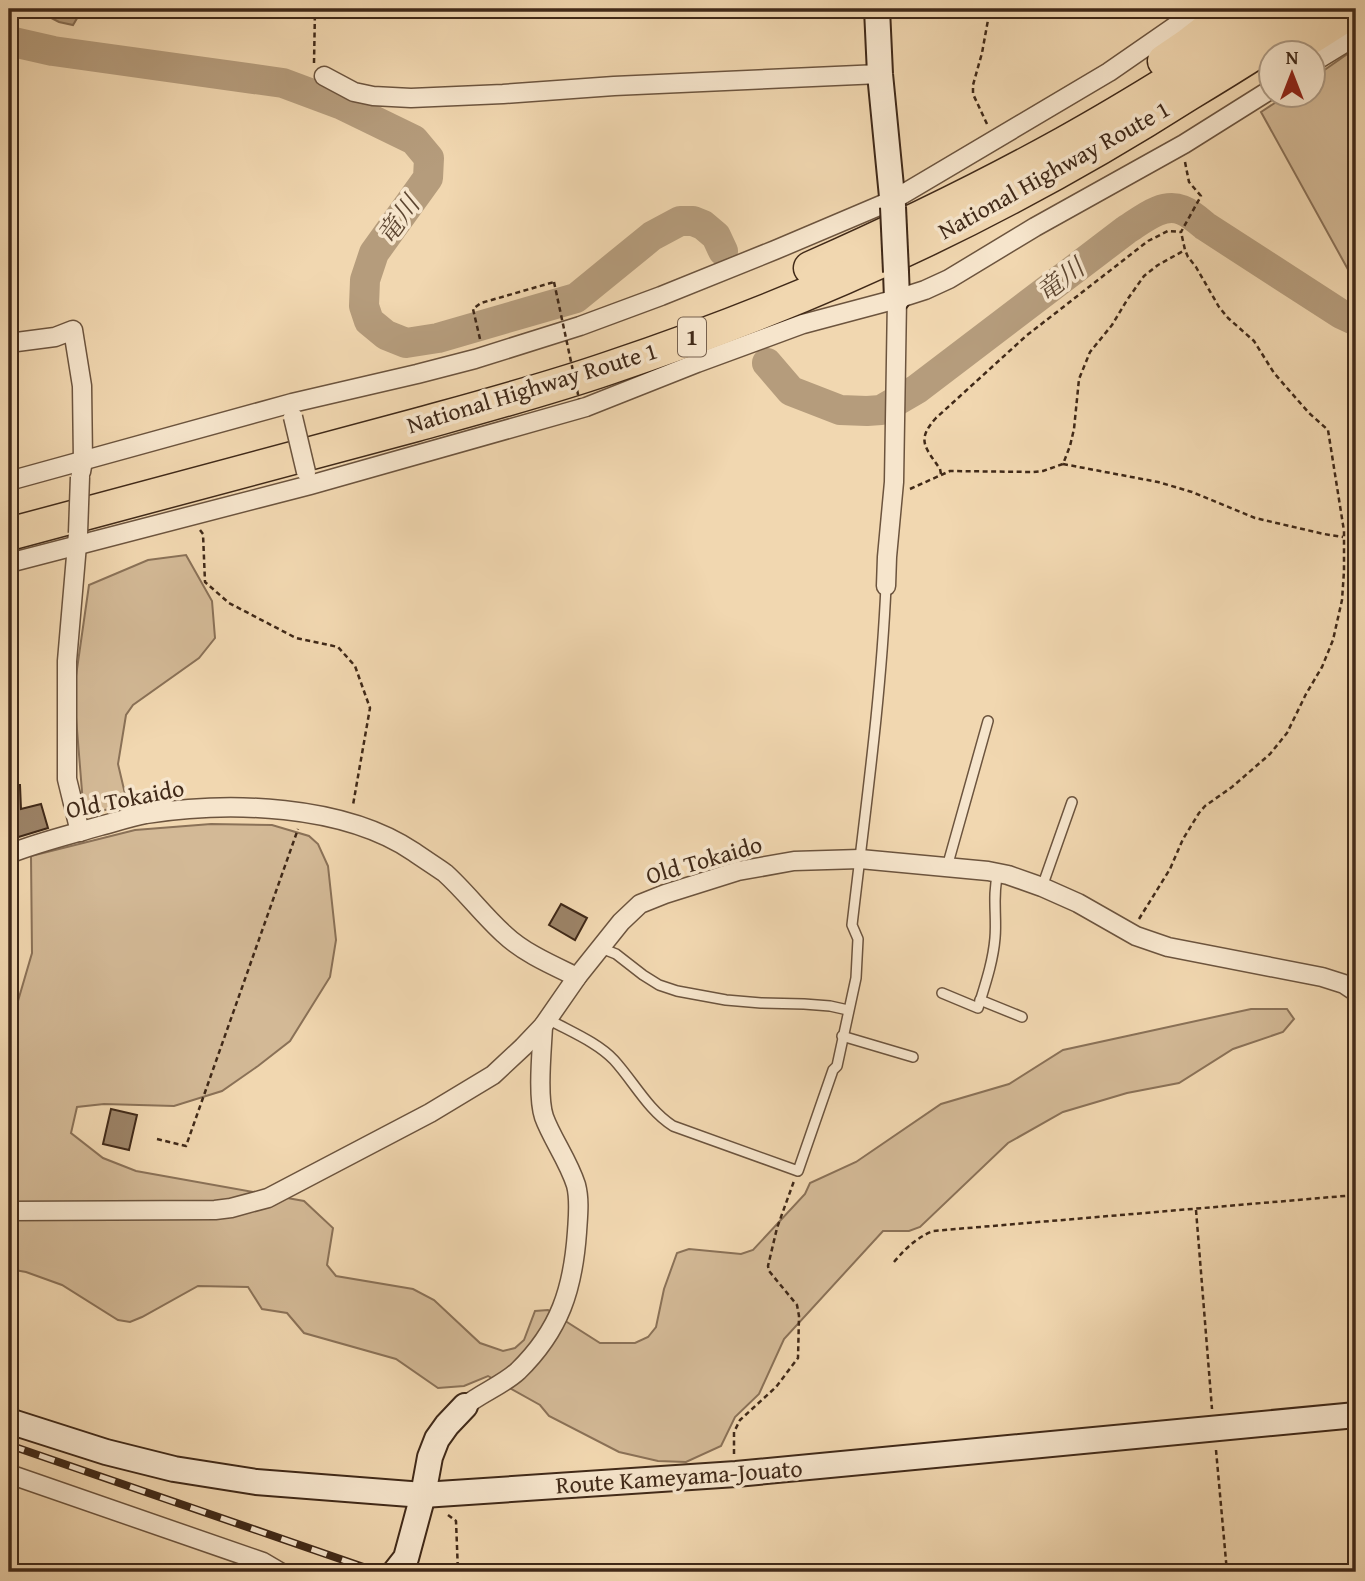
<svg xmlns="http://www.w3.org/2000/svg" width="1365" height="1581" viewBox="0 0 1365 1581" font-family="'Gentium Book Plus','Noto Serif JP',serif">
	<rect width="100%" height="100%" fill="#f1d7b0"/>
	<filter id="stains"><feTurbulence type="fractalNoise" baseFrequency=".00286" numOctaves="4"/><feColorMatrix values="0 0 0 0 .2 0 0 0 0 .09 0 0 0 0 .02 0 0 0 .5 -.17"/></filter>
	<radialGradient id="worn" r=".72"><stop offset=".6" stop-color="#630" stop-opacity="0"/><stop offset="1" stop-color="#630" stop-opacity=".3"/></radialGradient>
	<g fill="#d3b996" stroke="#8a7157" stroke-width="2">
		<polygon points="1356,48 1356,284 1261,112 1287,95 1312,94 1313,78"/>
		<polygon points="186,555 212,601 215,638 199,658 133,705 126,715 118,764 126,798 117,807 93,813 83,804 76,717 76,676 89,585 148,560"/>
		<polygon points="211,824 272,825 309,836 318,844 328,866 336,940 330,977 290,1041 258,1066 222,1091 174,1106 104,1104 77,1107 71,1133 103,1158 136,1171 304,1201 333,1228 327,1265 336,1276 413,1289 434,1300 480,1343 503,1351 515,1348 524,1340 535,1311 548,1310 600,1343 635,1343 648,1337 656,1327 664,1289 677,1253 689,1249 741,1254 753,1250 805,1194 810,1183 856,1162 941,1104 1009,1084 1063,1050 1251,1009 1287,1009 1294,1019 1283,1032 1233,1049 1179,1083 1127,1093 1063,1112 1008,1143 920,1227 909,1231 883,1231 784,1339 759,1394 735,1417 721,1446 686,1462 658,1461 619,1452 549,1416 540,1405 488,1376 464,1386 438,1388 396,1359 304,1333 287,1313 262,1309 248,1287 198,1286 142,1317 130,1322 118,1320 62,1285 26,1272 9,1269 9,1024 13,1018 32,953 31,856 135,830"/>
	</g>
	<polygon fill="#b59c7c" stroke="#866e54" stroke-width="2" points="34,9 88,9 79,15 73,25 59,22"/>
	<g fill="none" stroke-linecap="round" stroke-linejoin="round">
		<g stroke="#b59c7c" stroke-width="30">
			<polyline points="9,41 53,51 283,83 342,105 414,140 429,158 428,178 374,253 365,280 364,306 369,321 386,335 406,343 438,338 576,298 652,236 680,221 693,221 703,225 716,236 723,251"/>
			<path d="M767 363 791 391 840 410 867 411 881 410 917 389 1126 230C1142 220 1162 202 1182 210 1190 213 1198 220 1205 226L1341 314 1356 321"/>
		</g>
	</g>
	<g fill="#9c8367" stroke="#402918" stroke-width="2">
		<polygon points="9,785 20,785 21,809 41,804 48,828 12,839 9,827"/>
		<polygon points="561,904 587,918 575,940 549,925"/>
		<polygon points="111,1109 137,1115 129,1150 103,1144"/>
	</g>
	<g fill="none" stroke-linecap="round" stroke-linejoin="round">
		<g stroke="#6c543e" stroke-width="12">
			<g id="lane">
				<polyline points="947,867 988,721"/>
				<polyline points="1042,887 1072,802"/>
				<polyline points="601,948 616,954 643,975 659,985 677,991 726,1000 761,1003 804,1004 830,1006 848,1010"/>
				<path d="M942 993 978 1008C985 985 993 962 995 938 997 916 992 895 998 873"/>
				<polyline points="980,1000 1022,1017"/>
				<path d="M548 1019C569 1031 597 1042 614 1060 634 1082 648 1110 673 1126L798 1171 833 1070 837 1066 856 978 858 939 852 925C865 812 881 700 886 586"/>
				<polyline points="842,1036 913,1057"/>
			</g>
		</g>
		<g stroke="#6c543e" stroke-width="21">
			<g id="street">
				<polyline points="1312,63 1356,36"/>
				<polyline points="324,76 354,92 373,96 411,98 503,94 614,86 880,74"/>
				<polyline points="9,343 55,337 73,330 82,386 83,461 81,472"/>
				<polyline points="9,481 292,403 417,374 475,359 580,326 661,296 775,250 893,200 1109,72 1200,9"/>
				<polyline points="78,533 67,661 67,779 80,832"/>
				<polyline points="9,563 310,485 586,407 697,363 803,324 897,299 925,290 949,279 1035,227 1184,144 1270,90"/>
				<polyline points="886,586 887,557 894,482 897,299"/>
				<path d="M9 854C39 842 69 835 100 826 115 822 131 817 146 814 229 801 343 804 414 852 424 859 435 866 445 873 466 892 483 915 504 934 524 953 552 965 577 977"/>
				<polyline points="9,1211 215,1210 231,1208 268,1198 430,1113 493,1075 523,1047 543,1026 577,977 621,922 640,904 665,894 738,871 794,861 860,859 988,871 1008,875 1042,887 1078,903 1136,936 1168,947 1322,977 1344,984 1356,992"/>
				<path d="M465 1406C481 1393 503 1385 518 1371 560 1330 573 1289 577 1232 578 1216 580 1200 576 1185 568 1160 552 1139 544 1117 537 1096 542 1049 543 1026"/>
				<polyline points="9,1474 263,1562 280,1572"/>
			</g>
		</g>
		<g stroke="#402918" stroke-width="28">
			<g id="secondary">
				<polyline points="877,9 880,74 893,207"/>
				<polyline points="896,272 897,299"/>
				<polyline points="9,1421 106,1452 174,1469 256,1482 423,1495 736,1474 1356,1415"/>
				<polyline points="395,1572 406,1558 423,1495 430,1457 437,1439 447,1425 465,1406"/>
			</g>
		</g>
		<g stroke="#402918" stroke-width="35">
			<g id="highway">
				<polyline points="1304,42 1356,9"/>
				<polyline points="1164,61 1189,44 1234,9"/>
				<path d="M810 268C896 230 981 189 1064 143 1138 102 1211 55 1282 9"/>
				<path d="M9 534C145 498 281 462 416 425 481 407 545 390 609 368 746 322 882 266 1010 198 1071 166 1131 131 1189 94 1234 67 1279 39 1321 9"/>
			</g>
		</g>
		<g stroke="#402918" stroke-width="2.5" stroke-dasharray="5 3.5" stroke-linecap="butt">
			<polyline points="314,63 315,9"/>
			<polyline points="987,124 973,94 973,85 982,53 990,9"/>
			<polyline points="480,339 473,309 481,303 554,282"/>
			<polyline points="1063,464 1158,482 1192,492 1255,518 1324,534 1343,537"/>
			<path d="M941 474 940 469C925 447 916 440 936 418L1026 336 1148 241 1168 231 1181 232 1201 196 1189 182 1185 162"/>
			<polyline points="910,489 950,471 1033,472 1043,471 1063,464 1070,446 1074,429 1079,379 1090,352 1112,325 1127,300 1144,276 1158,265 1185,250"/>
			<polyline points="200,530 203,534 205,582 229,603 296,638 338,647 355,666 370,708 353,805"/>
			<polyline points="1139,919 1170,869 1183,839 1199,813 1205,806 1232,787 1270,754 1287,733 1306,694 1322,667 1333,640 1342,600 1344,571 1344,531 1328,430 1309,413 1274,373 1254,341 1228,318 1219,307 1196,267 1188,257 1185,250 1181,232"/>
			<polyline points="157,1139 186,1146 298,829"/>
			<polyline points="1196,1210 1212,1409"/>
			<path d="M894 1262C906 1248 916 1238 933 1231L1356 1195"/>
			<polyline points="1216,1450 1227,1572"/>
			<polyline points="734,1454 734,1432 740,1420 776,1387 798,1358 799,1316 797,1305 769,1271 768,1266 777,1228 794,1181"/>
			<polyline points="448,1515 456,1521 458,1572"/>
		</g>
		<use href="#lane" stroke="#f6e5cc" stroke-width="9"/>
		<use href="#street" stroke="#f6e5cc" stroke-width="18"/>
		<use href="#secondary" stroke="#f6e5cc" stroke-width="24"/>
		<use href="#highway" stroke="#f1d7b0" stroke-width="32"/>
		<g stroke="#402918" stroke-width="8">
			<polyline id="rail" points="9,1445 378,1572"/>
		</g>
		<use href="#rail" stroke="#f6e5cc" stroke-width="5" stroke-dasharray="16" stroke-linecap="butt"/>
		<g stroke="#6c543e" stroke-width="21" stroke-linecap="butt">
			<g id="street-bridge">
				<polyline points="293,417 306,472"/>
				<polyline points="78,533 80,477"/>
			</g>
		</g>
		<g stroke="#402918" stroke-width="28" stroke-linecap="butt">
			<polyline id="secondary-bridge" points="893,207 896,272"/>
		</g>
		<polyline stroke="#402918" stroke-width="2.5" stroke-dasharray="5 3.5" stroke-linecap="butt" points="554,282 579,399"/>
		<use href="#street-bridge" stroke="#f6e5cc" stroke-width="18"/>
		<use href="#secondary-bridge" stroke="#f6e5cc" stroke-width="24"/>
	</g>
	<g text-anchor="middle" stroke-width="7" stroke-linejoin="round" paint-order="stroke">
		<rect fill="#f6e5cc" stroke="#77614e" stroke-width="2" x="678" y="317.5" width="28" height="39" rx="5"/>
		<g font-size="23" font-weight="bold" fill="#402918">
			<text x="692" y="345">1</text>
		</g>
		<g font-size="24" fill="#402918" stroke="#f6e5cc">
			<text transform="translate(1054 170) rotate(-29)" y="8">National Highway Route 1</text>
			<text transform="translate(532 388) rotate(-17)" y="8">National Highway Route 1</text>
			<text transform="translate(125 799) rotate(-11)" y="8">Old Tokaido</text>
			<text transform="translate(704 860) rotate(-16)" y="8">Old Tokaido</text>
			<text transform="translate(679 1477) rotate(-4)" y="8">Route Kameyama-Jouato</text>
		</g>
		<g font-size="26" font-style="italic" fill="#5d4631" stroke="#f6e5cc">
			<text transform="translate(398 220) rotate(-54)" y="9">竜川</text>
			<text transform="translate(1060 280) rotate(-37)" y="9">竜川</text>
		</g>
	</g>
	<rect width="1365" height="1581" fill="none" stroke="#f1d7b0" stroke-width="35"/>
	<rect x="10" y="10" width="1344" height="1560" fill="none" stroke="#402918" stroke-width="3.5"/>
	<rect x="18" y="18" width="1330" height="1546" fill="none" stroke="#402918" stroke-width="2"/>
	<g transform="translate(1292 74)"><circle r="33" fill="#f6e5cc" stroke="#ad9a84" stroke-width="2"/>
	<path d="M0-5L12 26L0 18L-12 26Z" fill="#8f2418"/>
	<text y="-10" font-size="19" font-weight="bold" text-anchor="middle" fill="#402918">N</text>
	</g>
	<rect width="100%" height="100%" filter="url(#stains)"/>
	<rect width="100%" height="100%" fill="url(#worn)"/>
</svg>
